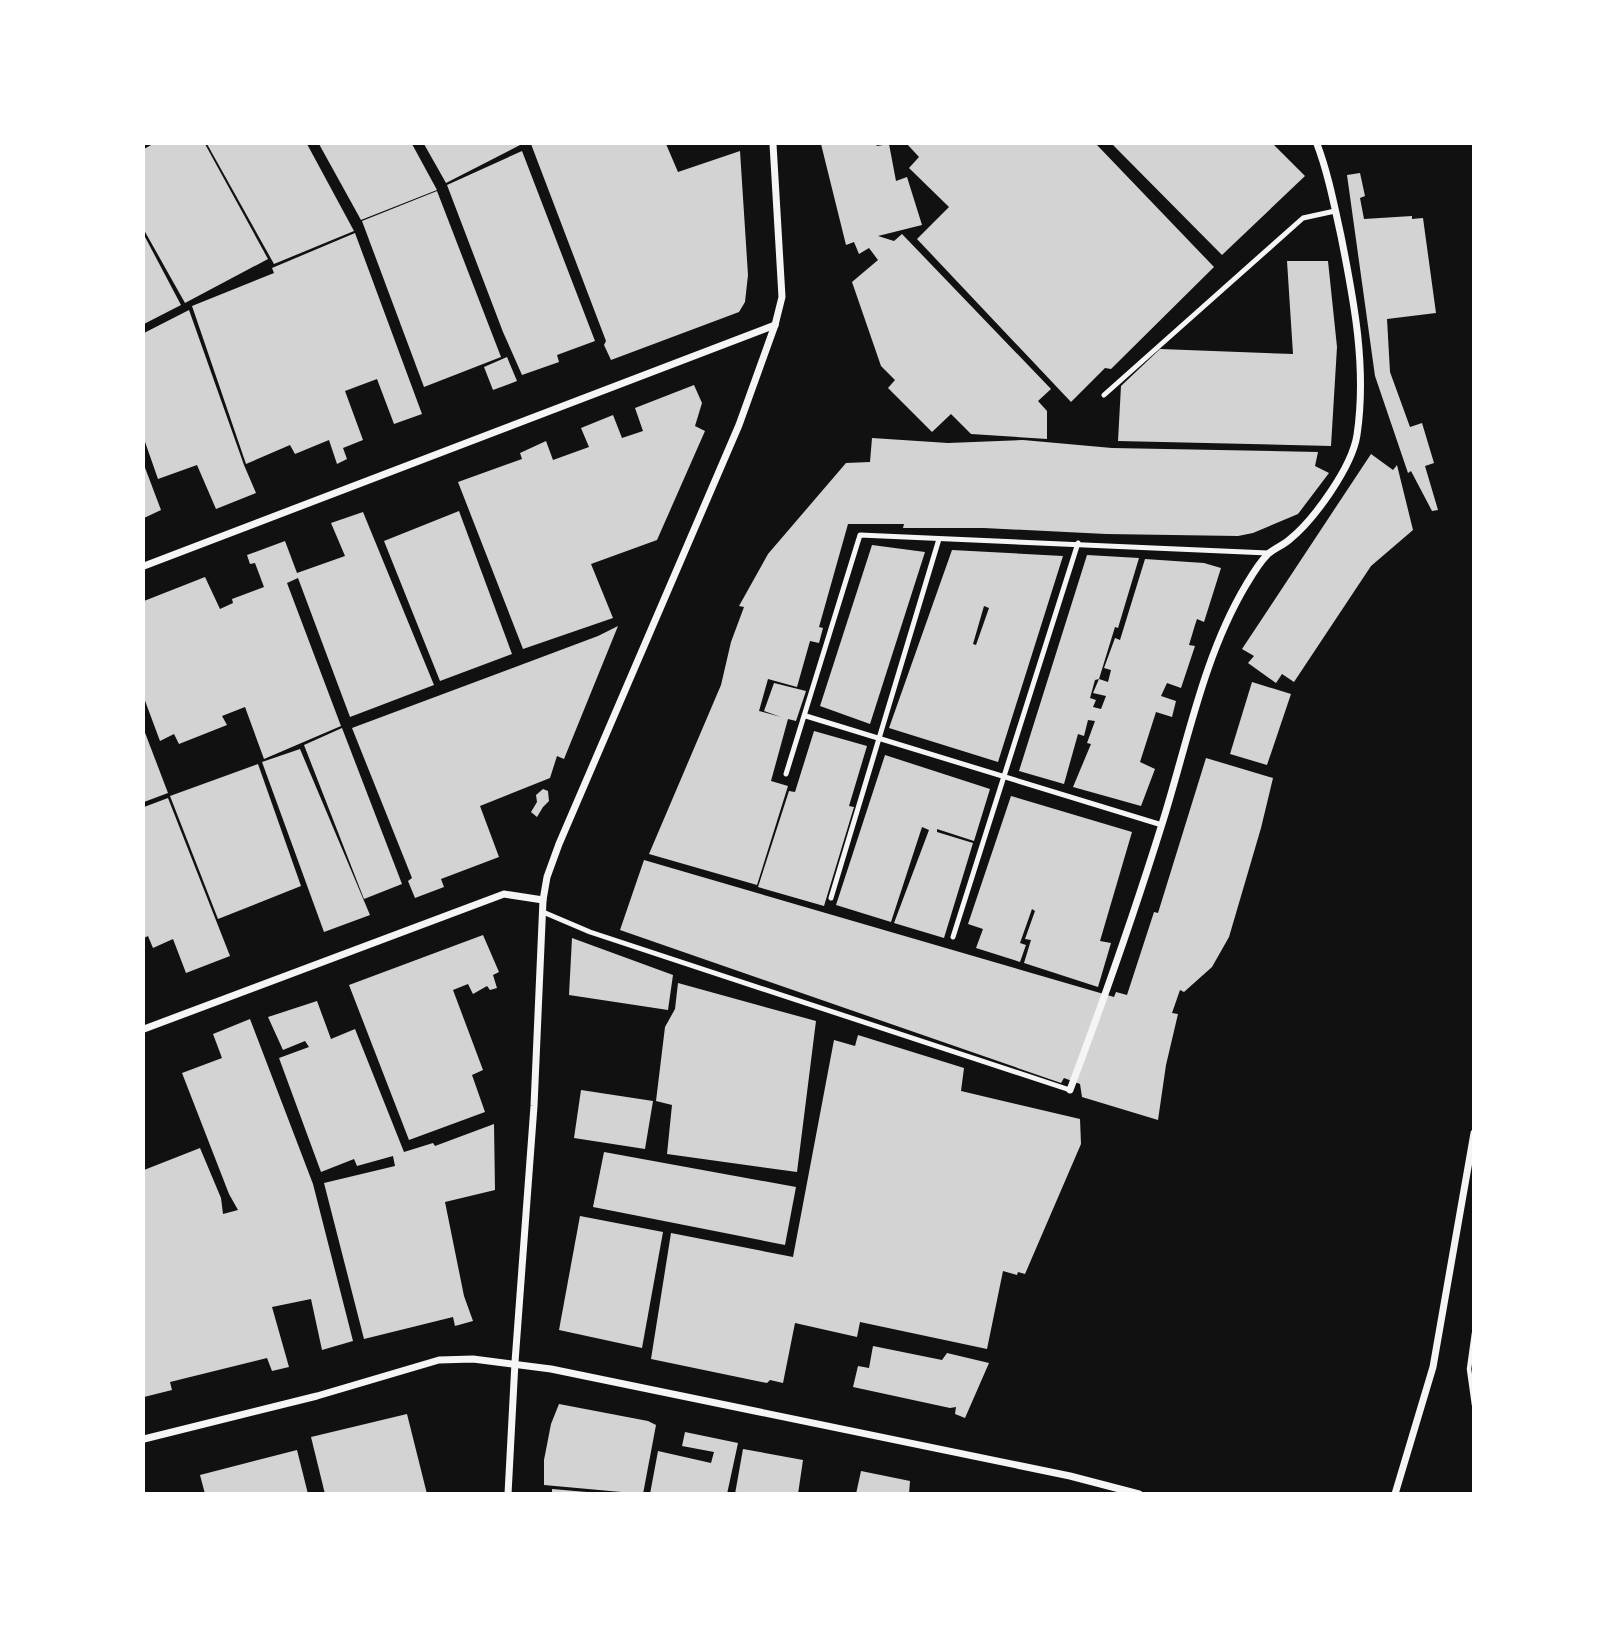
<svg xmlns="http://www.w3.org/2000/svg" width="1617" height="1637" viewBox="0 0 1617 1637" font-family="Montserrat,sans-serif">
	<rect width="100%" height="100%" fill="#111"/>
	<g fill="#d3d3d3" fill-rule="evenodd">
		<polygon points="153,144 205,144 268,259 185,303 144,230 144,149"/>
		<polygon points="207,144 307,144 354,231 274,264"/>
		<polygon points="319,144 412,144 437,190 361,220"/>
		<polygon points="424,144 522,144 446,183"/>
		<polygon points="531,144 666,144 678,172 740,151 748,275 745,302 739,312 611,360 604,345 606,341"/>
		<polygon points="821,144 876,144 877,146 889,144 896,181 907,177 922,225 878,236 894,241 902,234 1051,389 1038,401 1047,411 1047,439 971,434 951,414 932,432 888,388 895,380 881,366 852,282 878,260 869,248 859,254 854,242 846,245"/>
		<polygon points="907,144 1098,144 1097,145 1214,267 1111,369 1105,368 1071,402 917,239 949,207 909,168 919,157"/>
		<polygon points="1112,144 1273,144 1305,176 1222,255"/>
		<polygon points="522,151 595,341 557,355 559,362 522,375 503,332 447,185"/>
		<polygon points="1360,173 1365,196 1360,198 1364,219 1412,216 1412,219 1423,218 1436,313 1387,319 1390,372 1410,427 1422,423 1434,463 1425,466 1438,510 1432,511 1411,471 1408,473 1375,376 1347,175"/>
		<polygon points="437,191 501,357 424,387 362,221"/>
		<polygon points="355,233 422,414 394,424 377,379 345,391 363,440 343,448 347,459 337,464 329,440 295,454 290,445 246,464 192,306 274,273 272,268"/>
		<polygon points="144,235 181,305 144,324"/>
		<polygon points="1287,261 1328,261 1337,347 1331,446 1118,441 1121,386 1160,349 1293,354"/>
		<polygon points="189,310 244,465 256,493 216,509 197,465 158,479 144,439 144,333"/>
		<polygon points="507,357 517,381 493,390 484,367"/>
		<polygon points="694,385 702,403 695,426 705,431 657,540 591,564 613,618 523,649 458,482 522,459 520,453 546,441 553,460 589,447 581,428 613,415 622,438 643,431 635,408"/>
		<polygon points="872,438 948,443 1023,440 1112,448 1318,452 1315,466 1329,473 1298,514 1253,533 1238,536 1106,534 984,528 903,528 904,524 848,524 819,627 823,628 819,643 810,641 797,687 768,679 759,711 781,717 764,711 774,683 806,691 796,721 788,719 771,781 788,786 757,885 649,854 721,685 731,642 744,607 739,606 768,554 846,463 870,462"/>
		<polygon points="1371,454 1393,470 1397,465 1413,530 1371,566 1294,682 1282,674 1276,683 1248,663 1254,656 1242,649"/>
		<polygon points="144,465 161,510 144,518"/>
		<polygon points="459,511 512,654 440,681 384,541"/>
		<polygon points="363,512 434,685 350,717 298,578 287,583 341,726 264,759 245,707 222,716 227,725 179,744 174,734 160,741 144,698 144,601 205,577 220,609 233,603 232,599 264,587 255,563 250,564 247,555 285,541 297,573 345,556 331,523"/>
		<polygon points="872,545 925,552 870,724 820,706"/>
		<path d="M952 550 1063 556 998 762 889 728ZM984 606 989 608 976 645 973 644Z"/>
		<polygon points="1087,555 1139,558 1118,628 1115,627 1099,679 1095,680 1090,698 1096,700 1093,707 1101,709 1106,696 1093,693 1099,679 1108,682 1111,670 1104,668 1115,638 1120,640 1145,559 1204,563 1221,568 1204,622 1197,619 1195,625 1189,645 1195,646 1181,688 1167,683 1161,696 1176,701 1172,717 1156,712 1140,762 1155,769 1141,806 1073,787 1091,744 1087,743 1095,721 1088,720 1084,736 1078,734 1064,784 1019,771"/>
		<polygon points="618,626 564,759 557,756 550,778 480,806 499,857 441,879 444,887 415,898 408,881 412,878 352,728 598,636"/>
		<polygon points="1252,682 1291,694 1267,765 1230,754"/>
		<polygon points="342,728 402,884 364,899 304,745"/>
		<polygon points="144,730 168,793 144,802"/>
		<polygon points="814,731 867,746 849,806 854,807 824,906 758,887 789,791 795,792"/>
		<polygon points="300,749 370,915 324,932 262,762"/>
		<polygon points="885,755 990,789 974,841 937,829 937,832 973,843 944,938 894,923 929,830 922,827 891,922 836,905"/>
		<polygon points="1206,758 1273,778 1261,828 1229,937 1212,967 1184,992 1180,990 1172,1013 1178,1014 1166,1065 1158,1120 1082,1097 1080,1084 1064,1078 1061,1083 620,930 644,860 1114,997 1116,992 1127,995 1154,912 1158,913"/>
		<polygon points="258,764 301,886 218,919 170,796"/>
		<polygon points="543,789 548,791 549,801 543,807 537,817 531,812 537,802 536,795"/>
		<polygon points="1011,796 1132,832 1100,941 1111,943 1098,987 1024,963 1031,940 1025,939 1035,911 1032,909 1020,943 1026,945 1020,962 976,948 983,929 968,924"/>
		<polygon points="168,798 230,956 186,973 173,939 153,948 148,936 144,938 144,807"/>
		<polygon points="483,935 499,972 493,975 497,988 490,990 487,986 473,994 468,984 453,990 483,1070 472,1075 485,1112 409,1140 349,985"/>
		<polygon points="572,938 673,975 668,1010 569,995"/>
		<polygon points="678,983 816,1021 797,1172 667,1154 672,1105 656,1101 665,1027 675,1009"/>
		<polygon points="317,1001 331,1039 355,1029 404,1152 433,1143 435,1146 494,1124 495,1190 445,1202 464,1296 473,1321 455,1326 453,1317 364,1339 324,1183 395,1166 393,1156 357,1166 354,1159 321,1172 279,1058 309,1047 305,1041 283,1050 268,1017"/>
		<polygon points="250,1019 313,1184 353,1341 322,1350 311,1299 272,1307 289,1367 272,1371 267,1358 170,1382 172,1390 144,1397 144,1170 200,1148 221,1198 223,1214 238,1210 229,1194 182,1073 222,1058 213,1034"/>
		<polygon points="858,1035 964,1068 961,1091 1080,1119 1081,1144 1025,1274 1018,1272 1017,1275 1003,1271 987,1349 860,1322 857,1337 795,1323 783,1383 770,1380 767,1383 651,1359 671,1233 793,1257 834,1040 855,1046"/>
		<polygon points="581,1090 653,1101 645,1149 574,1138"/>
		<polygon points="604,1152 796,1187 785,1245 593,1207"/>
		<polygon points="580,1216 663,1232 642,1348 559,1330"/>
		<polygon points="873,1346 942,1360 947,1353 989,1363 965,1418 955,1414 956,1407 950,1408 853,1387 858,1366 869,1368"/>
		<polygon points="559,1404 648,1421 656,1425 643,1494 544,1485 544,1460 551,1424"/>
		<polygon points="407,1414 427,1494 325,1494 311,1437"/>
		<polygon points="685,1432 738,1443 727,1494 650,1494 658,1451 711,1463 714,1452 682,1446"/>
		<polygon points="743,1449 803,1460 798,1494 735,1494"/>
		<polygon points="297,1450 308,1494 205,1494 200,1475"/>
		<polygon points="861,1471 910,1481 909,1494 856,1494"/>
		<polygon points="552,1489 587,1492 587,1494 552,1494"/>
	</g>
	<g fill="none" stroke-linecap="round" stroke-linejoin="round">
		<polyline stroke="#f5f5f5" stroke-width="4.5" points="1474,1333 1469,1369 1474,1405"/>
		<g stroke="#f5f5f5" stroke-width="5">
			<polyline points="1104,395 1303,218 1335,211"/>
			<polyline points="806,716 1162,825"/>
			<polyline points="786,774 860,535 1268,553"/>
			<polyline points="831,898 939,539"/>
			<polyline points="543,912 590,932 1070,1090"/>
			<polyline points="953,937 1078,543"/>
		</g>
		<g stroke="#f5f5f5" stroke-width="7">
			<polyline points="144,566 775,325"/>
			<polyline points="144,1029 504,894 543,900"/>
			<path d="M1070 1090C1103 1002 1134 914 1162 824 1187 745 1203 657 1246 585 1252 575 1259 563 1267 555 1273 549 1282 546 1289 540 1314 520 1352 467 1357 435 1367 368 1354 301 1341 236 1334 204 1328 173 1317 144"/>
			<polyline points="144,1439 317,1396 439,1360 473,1359 551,1369 1070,1476 1139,1494"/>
			<polyline points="508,1494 515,1362 534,1106 543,900 547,877 559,844 739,425 775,325 782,297 773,144"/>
			<polyline points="1395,1494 1433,1367 1474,1133"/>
		</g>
	</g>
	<rect width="1617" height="1637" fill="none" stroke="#ffffff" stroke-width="290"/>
</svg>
